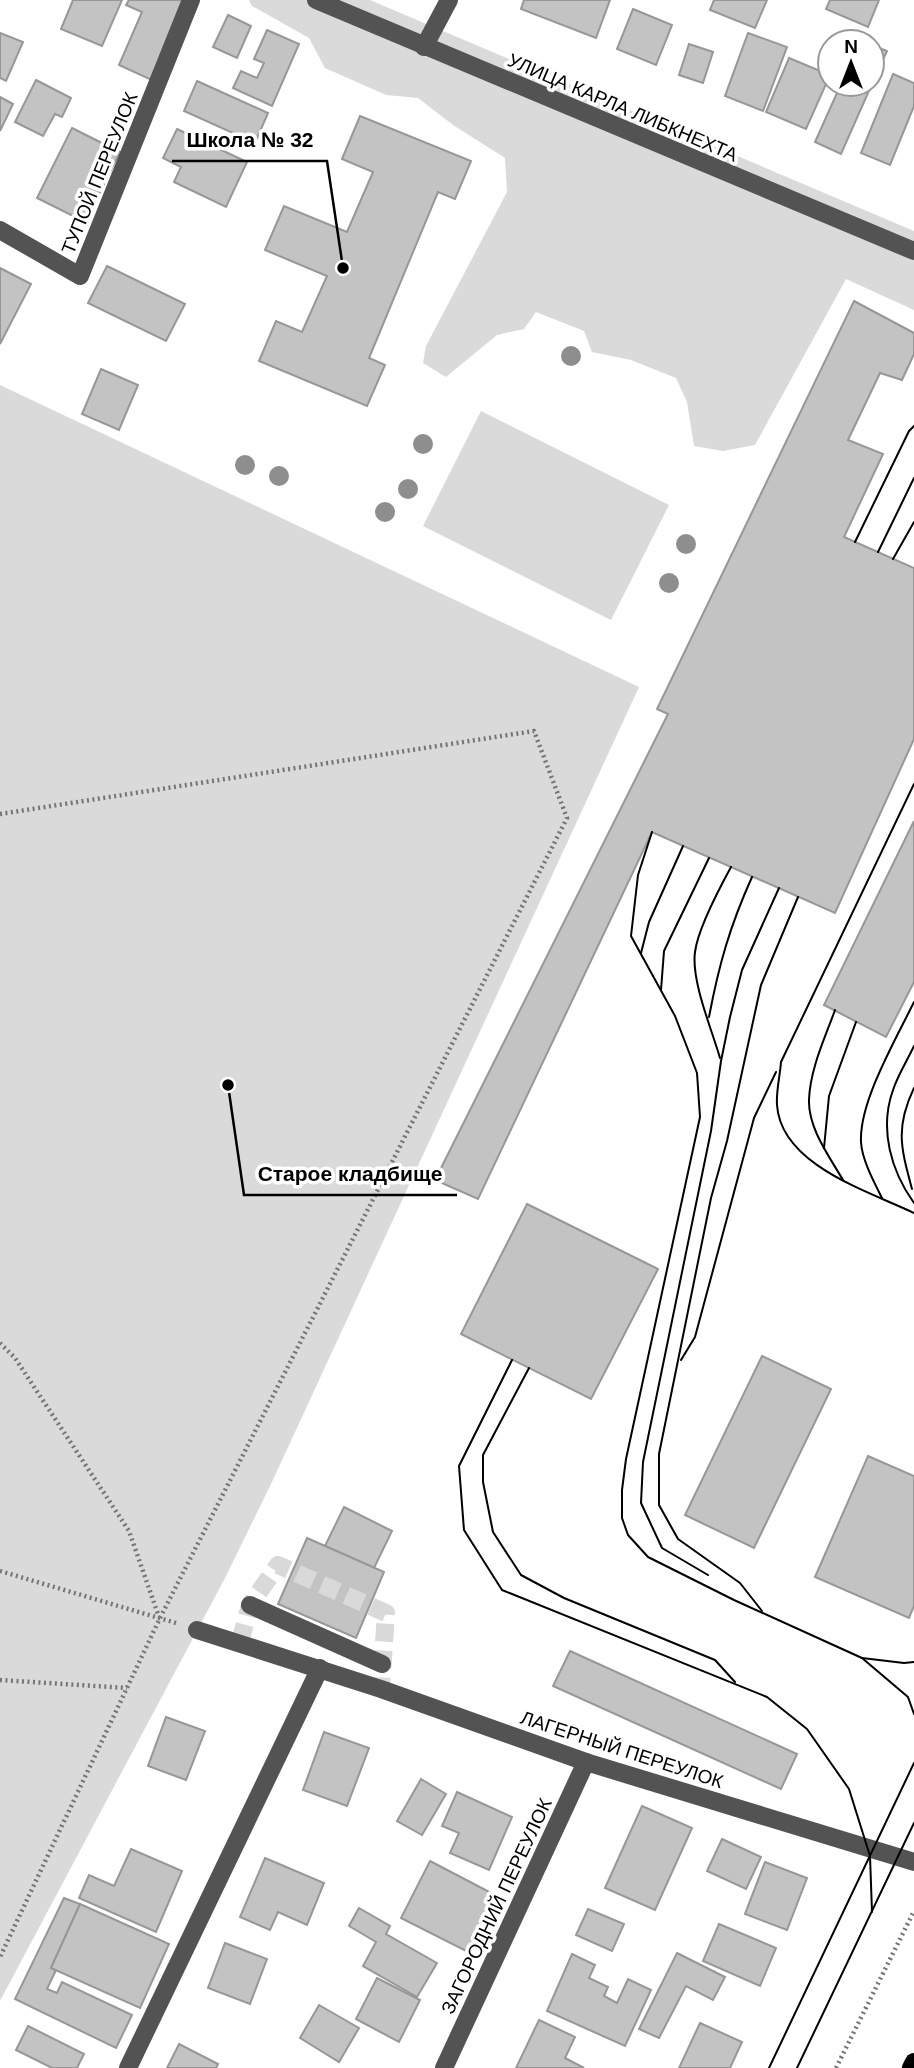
<svg xmlns="http://www.w3.org/2000/svg" width="914" height="2068" viewBox="0 0 914 2068" font-family="Helvetica,sans-serif">
	<rect width="100%" height="100%" fill="#fff"/>
	<g fill="#dadada">
		<polygon points="249,0 370,0 914,231 914,310 846,279 755,445 723,451 694,446 687,402 676,378 631,360 592,352 584,331 536,312 524,329 497,335 446,377 423,363 426,346 507,192 505,158 453,125 418,98 386,95 325,68 309,38 252,6"/>
		<polygon points="0,385 639,687 272,1482 225,1578 0,2001"/>
		<polygon points="481,411 669,505 611,620 423,526"/>
	</g>
	<g fill="#c3c3c3" stroke="#979797" stroke-width="2">
		<polygon points="73,0 122,0 102,46 61,29"/>
		<polygon points="129,0 190,0 158,83 119,65 142,12 126,5"/>
		<polygon points="524,0 610,0 596,38 521,9"/>
		<polygon points="714,0 767,0 755,28 710,10"/>
		<polygon points="830,0 879,0 868,27 826,9"/>
		<polygon points="633,9 672,25 656,65 617,49"/>
		<polygon points="228,15 251,26 237,58 213,47"/>
		<polygon points="267,30 299,44 272,106 233,88 241,71 257,78 264,63 254,59"/>
		<polygon points="0,33 23,42 6,81 0,78"/>
		<polygon points="748,33 787,47 763,111 725,96"/>
		<polygon points="689,44 713,52 703,83 679,75"/>
		<polygon points="872,45 887,51 872,84"/>
		<polygon points="789,58 830,75 806,129 766,112"/>
		<polygon points="893,74 914,83 914,106 890,165 861,153"/>
		<polygon points="36,80 71,98 62,117 55,114 43,136 15,122"/>
		<polygon points="197,81 268,113 255,143 184,111"/>
		<polygon points="841,84 872,84 841,154 815,142"/>
		<polygon points="0,97 13,104 0,131"/>
		<polygon points="360,116 471,161 455,199 438,192 369,358 385,365 367,406 259,361 276,321 302,332 327,276 265,250 284,206 347,232 373,172 342,159"/>
		<polygon points="72,128 120,152 85,222 37,198"/>
		<polygon points="177,129 247,162 226,207 174,182 181,167 163,158"/>
		<polygon points="107,266 185,304 166,341 88,303"/>
		<polygon points="0,268 31,284 0,344"/>
		<polygon points="854,301 914,333 914,354 902,380 880,373 848,440 883,454 844,537 914,568 914,739 835,913 652,832 478,1199 435,1180 668,714 657,709"/>
		<polygon points="101,369 138,385 119,430 82,414"/>
		<polygon points="914,821 914,982 886,1037 824,1005"/>
		<polygon points="527,1204 658,1269 591,1399 461,1334"/>
		<polygon points="762,1356 831,1389 754,1548 685,1515"/>
		<polygon points="868,1456 914,1476 914,1606 909,1618 815,1577"/>
		<polygon points="344,1507 392,1531 374,1568 325,1546"/>
		<polygon points="307,1538 384,1572 356,1638 278,1604"/>
		<polygon points="570,1651 797,1754 781,1789 553,1686"/>
		<polygon points="166,1717 205,1731 186,1780 148,1766"/>
		<polygon points="324,1732 369,1748 347,1806 303,1790"/>
		<polygon points="421,1779 446,1794 422,1835 397,1821"/>
		<polygon points="457,1792 512,1817 489,1870 450,1853 459,1833 442,1826"/>
		<polygon points="642,1806 692,1828 655,1910 605,1888"/>
		<polygon points="722,1839 761,1857 746,1889 707,1871"/>
		<polygon points="131,1849 182,1871 156,1932 79,1898 89,1875 114,1886"/>
		<polygon points="265,1858 324,1883 307,1925 278,1912 270,1930 240,1917"/>
		<polygon points="430,1861 497,1896 468,1952 401,1918"/>
		<polygon points="765,1862 807,1878 787,1930 745,1914"/>
		<polygon points="64,1898 80,1904 51,1968 56,1970 47,1989 57,1993 62,1982 132,2015 116,2048 15,1999"/>
		<polygon points="80,1904 169,1944 140,2008 51,1968"/>
		<polygon points="359,1908 390,1926 386,1934 437,1963 417,1997 363,1966 376,1942 349,1926"/>
		<polygon points="588,1909 624,1924 612,1951 576,1935"/>
		<polygon points="719,1924 776,1948 760,1986 703,1961"/>
		<polygon points="225,1943 267,1959 250,2004 208,1988"/>
		<polygon points="677,1953 725,1977 713,2000 686,1986 659,2038 639,2029"/>
		<polygon points="572,1954 595,1965 589,1978 608,1987 604,1996 617,2003 628,1979 651,1990 625,2046 547,2011"/>
		<polygon points="377,1978 420,2000 399,2042 356,2019"/>
		<polygon points="319,2005 359,2028 339,2062 300,2038"/>
		<polygon points="539,2020 575,2037 565,2058 584,2068 516,2068"/>
		<polygon points="700,2023 742,2042 730,2068 679,2068"/>
		<polygon points="28,2026 84,2054 77,2068 52,2068 16,2050"/>
		<polygon points="179,2044 218,2064 216,2068 167,2068"/>
	</g>
	<g fill="none" stroke-linecap="round" stroke-linejoin="round">
		<polyline stroke="#d9d9d9" stroke-width="18" stroke-dasharray="18 9" stroke-linecap="butt" points="240,1642 250,1605 278,1565 386,1613 381,1689"/>
		<g stroke="#dbdbdb" stroke-width="19">
			<polyline id="major" points="911,2068 914,2062"/>
		</g>
		<g stroke="#757575" stroke-width="4.5" stroke-dasharray="2 3.5" stroke-linecap="butt">
			<polyline points="0,814 534,731 567,818 160,1618 0,1957"/>
			<polyline points="0,1343 15,1358 129,1531 159,1617"/>
			<polyline points="0,1571 176,1623"/>
			<polyline points="0,1680 127,1688"/>
			<polyline points="836,2068 914,1911"/>
		</g>
		<g stroke="#535353" stroke-width="18">
			<polyline points="316,0 914,251"/>
			<polyline points="424,47 449,0"/>
			<polyline points="0,230 80,276 191,0"/>
			<polyline points="250,1605 382,1664"/>
			<polyline points="197,1630 381,1689 586,1762 914,1862"/>
			<polyline points="128,2068 320,1668"/>
			<polyline points="444,2068 586,1762"/>
		</g>
		<use href="#major" stroke="#000" stroke-width="18"/>
		<g stroke="#000" stroke-width="2">
			<polyline points="855,542 909,431 914,426"/>
			<polyline points="878,552 914,478"/>
			<polyline points="893,559 914,522"/>
			<path d="M914 784 781 1062C780 1076 776 1091 777 1105 781 1165 868 1191 914 1213"/>
			<polyline points="652,832 638,875 631,936 675,1016 697,1073 700,1117 626,1459 622,1490 622,1518 628,1535 648,1557 734,1600 862,1658 908,1697 914,1714"/>
			<polyline points="641,953 649,922 683,846"/>
			<polyline points="661,990 664,951 709,858"/>
			<path d="M835 1010C825 1038 810 1069 809 1100 808 1128 829 1156 843 1180"/>
			<path d="M709 1017C719 964 730 926 752 877"/>
			<path d="M914 1046C907 1061 898 1075 893 1090 879 1129 891 1171 914 1203"/>
			<path d="M720 1058C712 1030 691 981 695 952 698 928 719 889 731 867"/>
			<polyline points="824,1148 829,1096 856,1022"/>
			<path d="M912 1189C901 1148 895 1128 914 1088"/>
			<path d="M882 1198C874 1182 862 1160 861 1142 859 1102 896 1039 914 1002"/>
			<polyline points="512,1360 459,1466 464,1530 502,1590 767,1697 807,1729 849,1789 870,1856 872,1912"/>
			<polyline points="681,1360 695,1337 754,1118 776,1072"/>
			<polyline points="529,1368 483,1455 483,1482 493,1532 521,1575 564,1598 715,1660 735,1682"/>
			<polyline points="708,1575 662,1548 641,1503 643,1462 711,1131 721,1061 730,1017 742,970 779,888"/>
			<polyline points="762,1611 740,1583 678,1539 659,1505 659,1454 711,1198 727,1141 761,985 798,897"/>
			<polyline points="862,1658 904,1663 914,1662"/>
			<polyline points="769,2068 914,1763"/>
			<polyline points="797,2068 914,1823"/>
		</g>
	</g>
	<g fill="#8e8e8e">
		<circle cx="571" cy="356" r="10"/>
		<circle cx="423" cy="444" r="10"/>
		<circle cx="245" cy="465" r="10"/>
		<circle cx="279" cy="476" r="10"/>
		<circle cx="408" cy="489" r="10"/>
		<circle cx="385" cy="512" r="10"/>
		<circle cx="686" cy="544" r="10"/>
		<circle cx="669" cy="583" r="10"/>
	</g>
	<g text-anchor="middle" stroke-width="7" stroke-linejoin="round" paint-order="stroke">
		<g font-size="19" fill="#000" stroke="#fff">
			<text transform="translate(623 107) rotate(23)" y="7">УЛИЦА КАРЛА ЛИБКНЕХТА</text>
			<text transform="translate(99 173) rotate(-68)" y="7">ТУПОЙ ПЕРЕУЛОК</text>
			<text transform="translate(622 1749) rotate(18)" y="7">ЛАГЕРНЫЙ ПЕРЕУЛОК</text>
			<text transform="translate(496 1906) rotate(-65)" y="7">ЗАГОРОДНИЙ ПЕРЕУЛОК</text>
		</g>
	</g>
	<path fill="none" stroke="#000" stroke-width="2.5" d="M343 268L327 161H172M228 1085L244 1195H457"/>
	<g fill="#000" stroke="#fff" stroke-width="2.5">
		<circle cx="343" cy="268" r="7"/>
		<circle cx="228" cy="1085" r="7"/>
	</g>
	<g font-size="21" text-anchor="middle" font-weight="bold" fill="#000" stroke="#fff" stroke-width="7" stroke-linejoin="round" paint-order="stroke">
		<text x="250" y="147">Школа № 32</text>
		<text x="350" y="1181">Старое кладбище</text>
	</g>
	<g transform="translate(851 63)"><circle r="33" fill="#ffffff" stroke="#999999" stroke-width="2"/>
	<path d="M0-5L12 26L0 18L-12 26Z" fill="#000000"/>
	<text y="-10" font-size="19" font-weight="bold" text-anchor="middle" fill="#000000">N</text>
	</g>
</svg>
